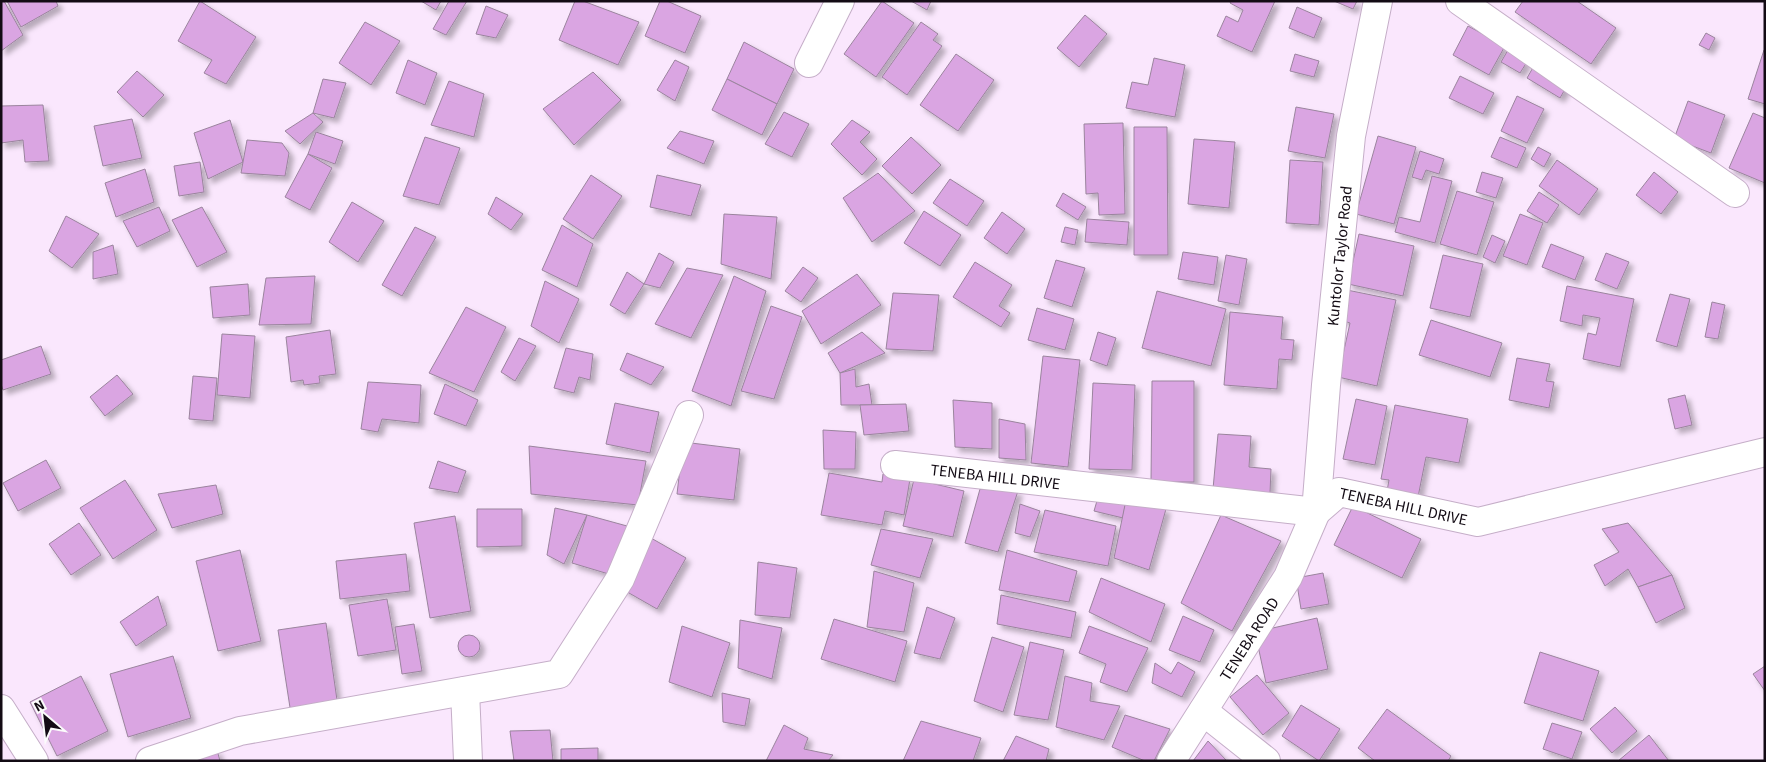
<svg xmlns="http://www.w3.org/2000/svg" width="1766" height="762" viewBox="0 0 1766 762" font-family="'Source Sans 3',sans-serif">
	<defs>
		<filter id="shadow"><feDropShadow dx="4.5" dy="4.5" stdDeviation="2.5" flood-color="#0004"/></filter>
	</defs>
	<rect width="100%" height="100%" fill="#fae7fd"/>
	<g fill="#daa5e2" stroke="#9a849d" filter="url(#shadow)">
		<polygon points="1,1 4,1 23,35 1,51"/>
		<polygon points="7,1 56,1 58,6 21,27"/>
		<polygon points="200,1 256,37 226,84 204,73 212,60 178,41"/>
		<polygon points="421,1 441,1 436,10"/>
		<polygon points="449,1 467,1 446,35 433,29"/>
		<polygon points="575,1 583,1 639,22 618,65 559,40"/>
		<polygon points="660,1 667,1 701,16 685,53 645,36"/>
		<polygon points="882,1 914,23 876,77 844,54"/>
		<polygon points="911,1 931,1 927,10"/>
		<polygon points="1231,1 1275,1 1252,52 1217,36 1226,16 1238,22 1243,10 1230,3"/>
		<polygon points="1334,1 1357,1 1353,9"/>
		<polygon points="1523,1 1577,1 1616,28 1591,64 1515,12"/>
		<polygon points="486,6 508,15 496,38 476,34"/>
		<polygon points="1297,7 1322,18 1314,38 1289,28"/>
		<polygon points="1085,15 1107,34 1079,67 1057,48"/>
		<polygon points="365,22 400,41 371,85 339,63"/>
		<polygon points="921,22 938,34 933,40 942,46 907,95 882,77"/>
		<polygon points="1468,26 1505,46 1489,75 1453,55"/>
		<polygon points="1706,33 1715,38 1709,50 1699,45"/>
		<polygon points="744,42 794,69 777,104 727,79"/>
		<polygon points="1508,50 1527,62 1520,73 1501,62"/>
		<polygon points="1764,50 1765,50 1765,104 1748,99"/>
		<polygon points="956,54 994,80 958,131 920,105"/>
		<polygon points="1295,54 1319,61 1314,77 1290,71"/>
		<polygon points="1154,58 1185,65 1175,117 1126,108 1132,82 1148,85"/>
		<polygon points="408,60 437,73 425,105 396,93"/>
		<polygon points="675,60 689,67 675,101 657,90"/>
		<polygon points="1535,64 1568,84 1560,98 1527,78"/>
		<polygon points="137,71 164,95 143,117 117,92"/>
		<polygon points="593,72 621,100 574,145 543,109"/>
		<polygon points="1460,76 1494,93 1483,114 1449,98"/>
		<polygon points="323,79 346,83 334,118 313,113"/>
		<polygon points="727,79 777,104 762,135 712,110"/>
		<polygon points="449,81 484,94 474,137 431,125"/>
		<polygon points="1517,96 1544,109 1527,143 1501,131"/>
		<polygon points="1688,101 1725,115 1711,153 1674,139"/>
		<polygon points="43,105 49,161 25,162 23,140 1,143 1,106"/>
		<polygon points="1296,107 1334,114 1325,158 1288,151"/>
		<polygon points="784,112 809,124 792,157 765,144"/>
		<polygon points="313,113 323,122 300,144 285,131"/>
		<polygon points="1753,113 1765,118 1765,183 1729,168"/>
		<polygon points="132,119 142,158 103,166 94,126"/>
		<polygon points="230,120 243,162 208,179 194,133"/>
		<polygon points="852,120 870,132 860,142 877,159 862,175 831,144"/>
		<polygon points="1123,123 1125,214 1099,215 1098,193 1086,194 1084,124"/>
		<polygon points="1134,127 1167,127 1168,255 1134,255"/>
		<polygon points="680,131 714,141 704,164 667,148"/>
		<polygon points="316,132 343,141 335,164 308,154"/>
		<polygon points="1378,136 1416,147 1394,224 1356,214"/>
		<polygon points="425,137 460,148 439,205 403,196"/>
		<polygon points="911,137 941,165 912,194 882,166"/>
		<polygon points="1500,137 1526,148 1517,168 1491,157"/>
		<polygon points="1194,139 1235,142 1229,208 1188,204"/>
		<polygon points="247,140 282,143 289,153 285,176 241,173"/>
		<polygon points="1538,147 1551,154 1544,167 1531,159"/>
		<polygon points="1420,151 1444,159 1439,174 1426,170 1422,180 1412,177"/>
		<polygon points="308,154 332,168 310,210 285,197"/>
		<polygon points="1290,160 1323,162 1319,225 1286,223"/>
		<polygon points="1557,160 1598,189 1579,215 1539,186"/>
		<polygon points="200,162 204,192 179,196 174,166"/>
		<polygon points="145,169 154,202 116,217 105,183"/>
		<polygon points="1482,172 1503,178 1496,198 1476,192"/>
		<polygon points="1654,172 1678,192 1661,214 1636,195"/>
		<polygon points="878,173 915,211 872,242 843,198"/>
		<polygon points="591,175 622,196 593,239 563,219"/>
		<polygon points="657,175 701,185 691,216 650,207"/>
		<polygon points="1432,176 1452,181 1435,243 1395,232 1399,217 1420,222"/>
		<polygon points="950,179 984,201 967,226 933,203"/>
		<polygon points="1457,191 1494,202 1477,255 1440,244"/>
		<polygon points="1539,192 1559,205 1547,223 1527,211"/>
		<polygon points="1063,193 1086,207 1078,220 1056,206"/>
		<polygon points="496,197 523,214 511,230 488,214"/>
		<polygon points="352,202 384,221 358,262 329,242"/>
		<polygon points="159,207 170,231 137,247 123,221"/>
		<polygon points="202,207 227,252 197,267 172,220"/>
		<polygon points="924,211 961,235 940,266 904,243"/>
		<polygon points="1002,212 1025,229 1007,254 984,238"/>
		<polygon points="724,214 777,217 771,279 721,264"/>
		<polygon points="1520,214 1543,223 1527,265 1503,256"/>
		<polygon points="66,216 99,234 72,268 49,251"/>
		<polygon points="1087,219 1129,222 1127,245 1085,242"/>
		<polygon points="562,225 593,244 577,287 542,270"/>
		<polygon points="415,227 436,237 402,296 382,285"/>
		<polygon points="1065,227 1078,230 1075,245 1061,242"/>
		<polygon points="1359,234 1414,246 1403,296 1348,284"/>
		<polygon points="1492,235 1505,241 1495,263 1483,257"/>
		<polygon points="1551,244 1584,257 1575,280 1542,267"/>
		<polygon points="113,245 118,274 93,279 93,252"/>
		<polygon points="1183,252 1218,257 1214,285 1178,279"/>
		<polygon points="659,253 674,262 660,288 644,284"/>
		<polygon points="1606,253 1629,262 1617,289 1595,280"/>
		<polygon points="1226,255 1247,259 1239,305 1218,301"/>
		<polygon points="1443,255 1483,264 1470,317 1430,308"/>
		<polygon points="1056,260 1085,268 1072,307 1044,298"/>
		<polygon points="975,262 1012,285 999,306 1010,313 1001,327 953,297"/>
		<polygon points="803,267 818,278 801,302 785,291"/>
		<polygon points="687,268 723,275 691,338 655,324"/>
		<polygon points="627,272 644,284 625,314 610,305"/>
		<polygon points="857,274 881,305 821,344 802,311"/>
		<polygon points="315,276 311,324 259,325 266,278"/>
		<polygon points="734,276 766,291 731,406 692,391"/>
		<polygon points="545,281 579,299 559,343 531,326"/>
		<polygon points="248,284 250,315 213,318 210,287"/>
		<polygon points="1567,286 1634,299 1620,367 1583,359 1588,333 1596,335 1600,318 1583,315 1582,326 1560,321"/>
		<polygon points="1347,290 1396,300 1377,386 1338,377 1350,323 1341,320"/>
		<polygon points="1157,291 1226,309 1211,366 1142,348"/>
		<polygon points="893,293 939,295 933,351 886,349"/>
		<polygon points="1670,294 1690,299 1677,347 1656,341"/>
		<polygon points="1712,302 1725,305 1718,339 1705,337"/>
		<polygon points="771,306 802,317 774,399 741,391"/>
		<polygon points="466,307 506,327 474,392 429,373"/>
		<polygon points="1037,308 1074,319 1065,350 1028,340"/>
		<polygon points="1230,312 1283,317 1281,339 1294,340 1292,360 1279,359 1277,389 1224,385"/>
		<polygon points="1431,320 1502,343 1490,377 1419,355"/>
		<polygon points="330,330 336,374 319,376 320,383 304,385 303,380 291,382 286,337"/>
		<polygon points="862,332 885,353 840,373 828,353"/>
		<polygon points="1098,332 1116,338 1107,366 1090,360"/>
		<polygon points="222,334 255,336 250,398 217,395"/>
		<polygon points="519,338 536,346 515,381 501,372"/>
		<polygon points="41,346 51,374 3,390 1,384 1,360"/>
		<polygon points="566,348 593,354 590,380 579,377 574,393 554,388"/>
		<polygon points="627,353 664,367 651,385 620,370"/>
		<polygon points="1043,356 1080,360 1068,467 1031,463"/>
		<polygon points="1517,358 1550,364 1546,381 1554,382 1549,408 1509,400"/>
		<polygon points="855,369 856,387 869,384 872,405 841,405 840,373"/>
		<polygon points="117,375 133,394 105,416 90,397"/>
		<polygon points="193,376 217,378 213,421 189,419"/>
		<polygon points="1152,381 1194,381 1194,482 1151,482"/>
		<polygon points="368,382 421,385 419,423 382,419 378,432 361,429"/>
		<polygon points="1093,383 1135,385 1132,470 1089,469"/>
		<polygon points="445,384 478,400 466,426 434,414"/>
		<polygon points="1685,395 1692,425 1675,429 1668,399"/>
		<polygon points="1356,399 1387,406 1375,465 1343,459"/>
		<polygon points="953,400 992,403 992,449 955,447"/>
		<polygon points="615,403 659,412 650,453 606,444"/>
		<polygon points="906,404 909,431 864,435 860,405"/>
		<polygon points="1395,405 1468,419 1459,463 1426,457 1418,497 1387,491 1389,480 1381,479"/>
		<polygon points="999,419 1025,424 1026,460 999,458"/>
		<polygon points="823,430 856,432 855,469 824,469"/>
		<polygon points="1218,434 1251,436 1249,467 1271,469 1270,493 1213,489"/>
		<polygon points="683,442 740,449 734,500 677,494"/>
		<polygon points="529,446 646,461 638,505 531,494"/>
		<polygon points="46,460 61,488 18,511 3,483"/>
		<polygon points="438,461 466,471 458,493 429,488"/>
		<polygon points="829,473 882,482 883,474 910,479 904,515 885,511 882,525 821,515"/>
		<polygon points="914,479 964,491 953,537 903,526"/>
		<polygon points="125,480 157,530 113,559 80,508"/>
		<polygon points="216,485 223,514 172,528 158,494"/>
		<polygon points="980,489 1018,491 998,552 965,543"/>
		<polygon points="1099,494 1126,500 1123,518 1094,511"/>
		<polygon points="1126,500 1166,509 1149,570 1114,558"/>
		<polygon points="1020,504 1040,511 1030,537 1015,533"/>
		<polygon points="1353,506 1421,539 1402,578 1334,545"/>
		<polygon points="555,508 587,515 564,564 547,555"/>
		<polygon points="477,509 522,509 522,546 477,547"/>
		<polygon points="1045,510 1116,526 1108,566 1034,552"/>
		<polygon points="587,515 627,526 612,575 572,563"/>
		<polygon points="1221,515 1281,541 1232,631 1181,603"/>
		<polygon points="455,516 471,611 430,618 414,523"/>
		<polygon points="79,523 101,555 71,575 49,544"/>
		<polygon points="1628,523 1672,575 1638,587 1628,569 1605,586 1594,565 1619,552 1602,529"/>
		<polygon points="881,529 933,539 920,578 871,565"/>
		<polygon points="651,538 686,558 657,609 622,589"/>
		<polygon points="240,550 261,641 218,651 196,561"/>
		<polygon points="1007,550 1077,571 1069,602 999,590"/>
		<polygon points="406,554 410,591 340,599 336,561"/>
		<polygon points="758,562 797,568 790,618 755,615"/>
		<polygon points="874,571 914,583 904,632 867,627"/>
		<polygon points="1323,573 1329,604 1301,609 1296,578"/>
		<polygon points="1672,575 1685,608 1656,623 1638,587"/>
		<polygon points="1101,578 1165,604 1151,642 1089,612"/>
		<polygon points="1001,595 1076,612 1071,638 997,624"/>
		<polygon points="158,596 167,625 136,646 120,622"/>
		<polygon points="387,599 396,650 358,656 349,605"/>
		<polygon points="927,607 955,618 940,659 914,653"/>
		<polygon points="1183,616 1214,630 1200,662 1169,650"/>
		<polygon points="1317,618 1328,669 1266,683 1255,632"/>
		<polygon points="834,619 907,641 895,682 821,659"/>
		<polygon points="740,620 782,628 772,679 738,668"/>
		<polygon points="326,623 338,707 291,714 278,630"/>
		<polygon points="414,624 422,671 402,674 395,627"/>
		<polygon points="682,626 730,643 712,697 669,682"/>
		<polygon points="1089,626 1148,648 1127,692 1100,682 1106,664 1079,653"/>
		<circle cx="469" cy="646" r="11"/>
		<polygon points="992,637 1024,647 1003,712 974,701"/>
		<polygon points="1030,642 1064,650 1048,720 1014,715"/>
		<polygon points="1540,652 1599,671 1583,721 1524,703"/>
		<polygon points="173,656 191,718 128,737 110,674"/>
		<polygon points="1178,662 1195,672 1182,697 1152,683 1155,663 1171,674"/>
		<polygon points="1765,666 1765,691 1753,674"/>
		<polygon points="1257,675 1289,713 1263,735 1230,697"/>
		<polygon points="81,676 108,731 57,756 30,702"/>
		<polygon points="1065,676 1092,683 1090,701 1120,706 1104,740 1056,727"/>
		<polygon points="722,693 750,699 745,726 723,722"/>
		<polygon points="1301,705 1340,729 1319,761 1282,736"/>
		<polygon points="1615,707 1637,731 1612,753 1590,729"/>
		<polygon points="1387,709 1451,756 1448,761 1375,761 1358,748"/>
		<polygon points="1125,715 1170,729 1154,761 1145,761 1112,747"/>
		<polygon points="921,721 981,738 973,761 903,761"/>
		<polygon points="1552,723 1582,732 1572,759 1543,749"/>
		<polygon points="784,725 808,738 804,749 833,755 828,761 766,761"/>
		<polygon points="550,730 553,761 514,761 510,731"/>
		<polygon points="1649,735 1669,761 1618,761"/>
		<polygon points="1016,736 1049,749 1046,761 1003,761"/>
		<polygon points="1208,741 1227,761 1193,761"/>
		<polygon points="598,748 598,761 561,761 561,749"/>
		<polygon points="217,750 220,761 182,761"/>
	</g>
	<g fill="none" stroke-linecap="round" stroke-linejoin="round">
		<g stroke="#c5aec8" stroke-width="30">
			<g id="minor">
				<polyline points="1460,1 1735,193"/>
				<polyline points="809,63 840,1"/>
				<path id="s1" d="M895 465 1316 512 1339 492 1478 522 1765 452"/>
				<polyline points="465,691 468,761"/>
				<polyline points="1,709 34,761"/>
				<polyline points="1203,711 1266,761"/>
				<polyline points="150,761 240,731 559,674 620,579 689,415"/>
				<path id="s2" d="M1171 761 1288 577 1316 512 1326 385 1351 136 1378 1"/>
			</g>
		</g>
		<use href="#minor" stroke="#fff" stroke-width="28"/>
	</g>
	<g text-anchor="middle" stroke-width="4" stroke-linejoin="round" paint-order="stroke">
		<g font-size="16" fill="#130b14" stroke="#fbfbfb">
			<text dy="6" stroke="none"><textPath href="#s2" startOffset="546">Kuntolor Taylor Road</textPath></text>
			<text dy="6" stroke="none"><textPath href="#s1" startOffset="101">TENEBA HILL DRIVE</textPath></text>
			<text dy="6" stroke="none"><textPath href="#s1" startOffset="520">TENEBA HILL DRIVE</textPath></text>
			<text dy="6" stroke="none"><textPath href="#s2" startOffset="145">TENEBA ROAD</textPath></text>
		</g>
	</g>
	<rect width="1766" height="762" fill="none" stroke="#130b14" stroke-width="5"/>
	<g transform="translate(45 717) rotate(332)" stroke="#fbfbfb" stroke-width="4" paint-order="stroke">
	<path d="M0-4L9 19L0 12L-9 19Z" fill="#130b14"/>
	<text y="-8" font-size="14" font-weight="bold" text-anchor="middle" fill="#130b14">N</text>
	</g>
</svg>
